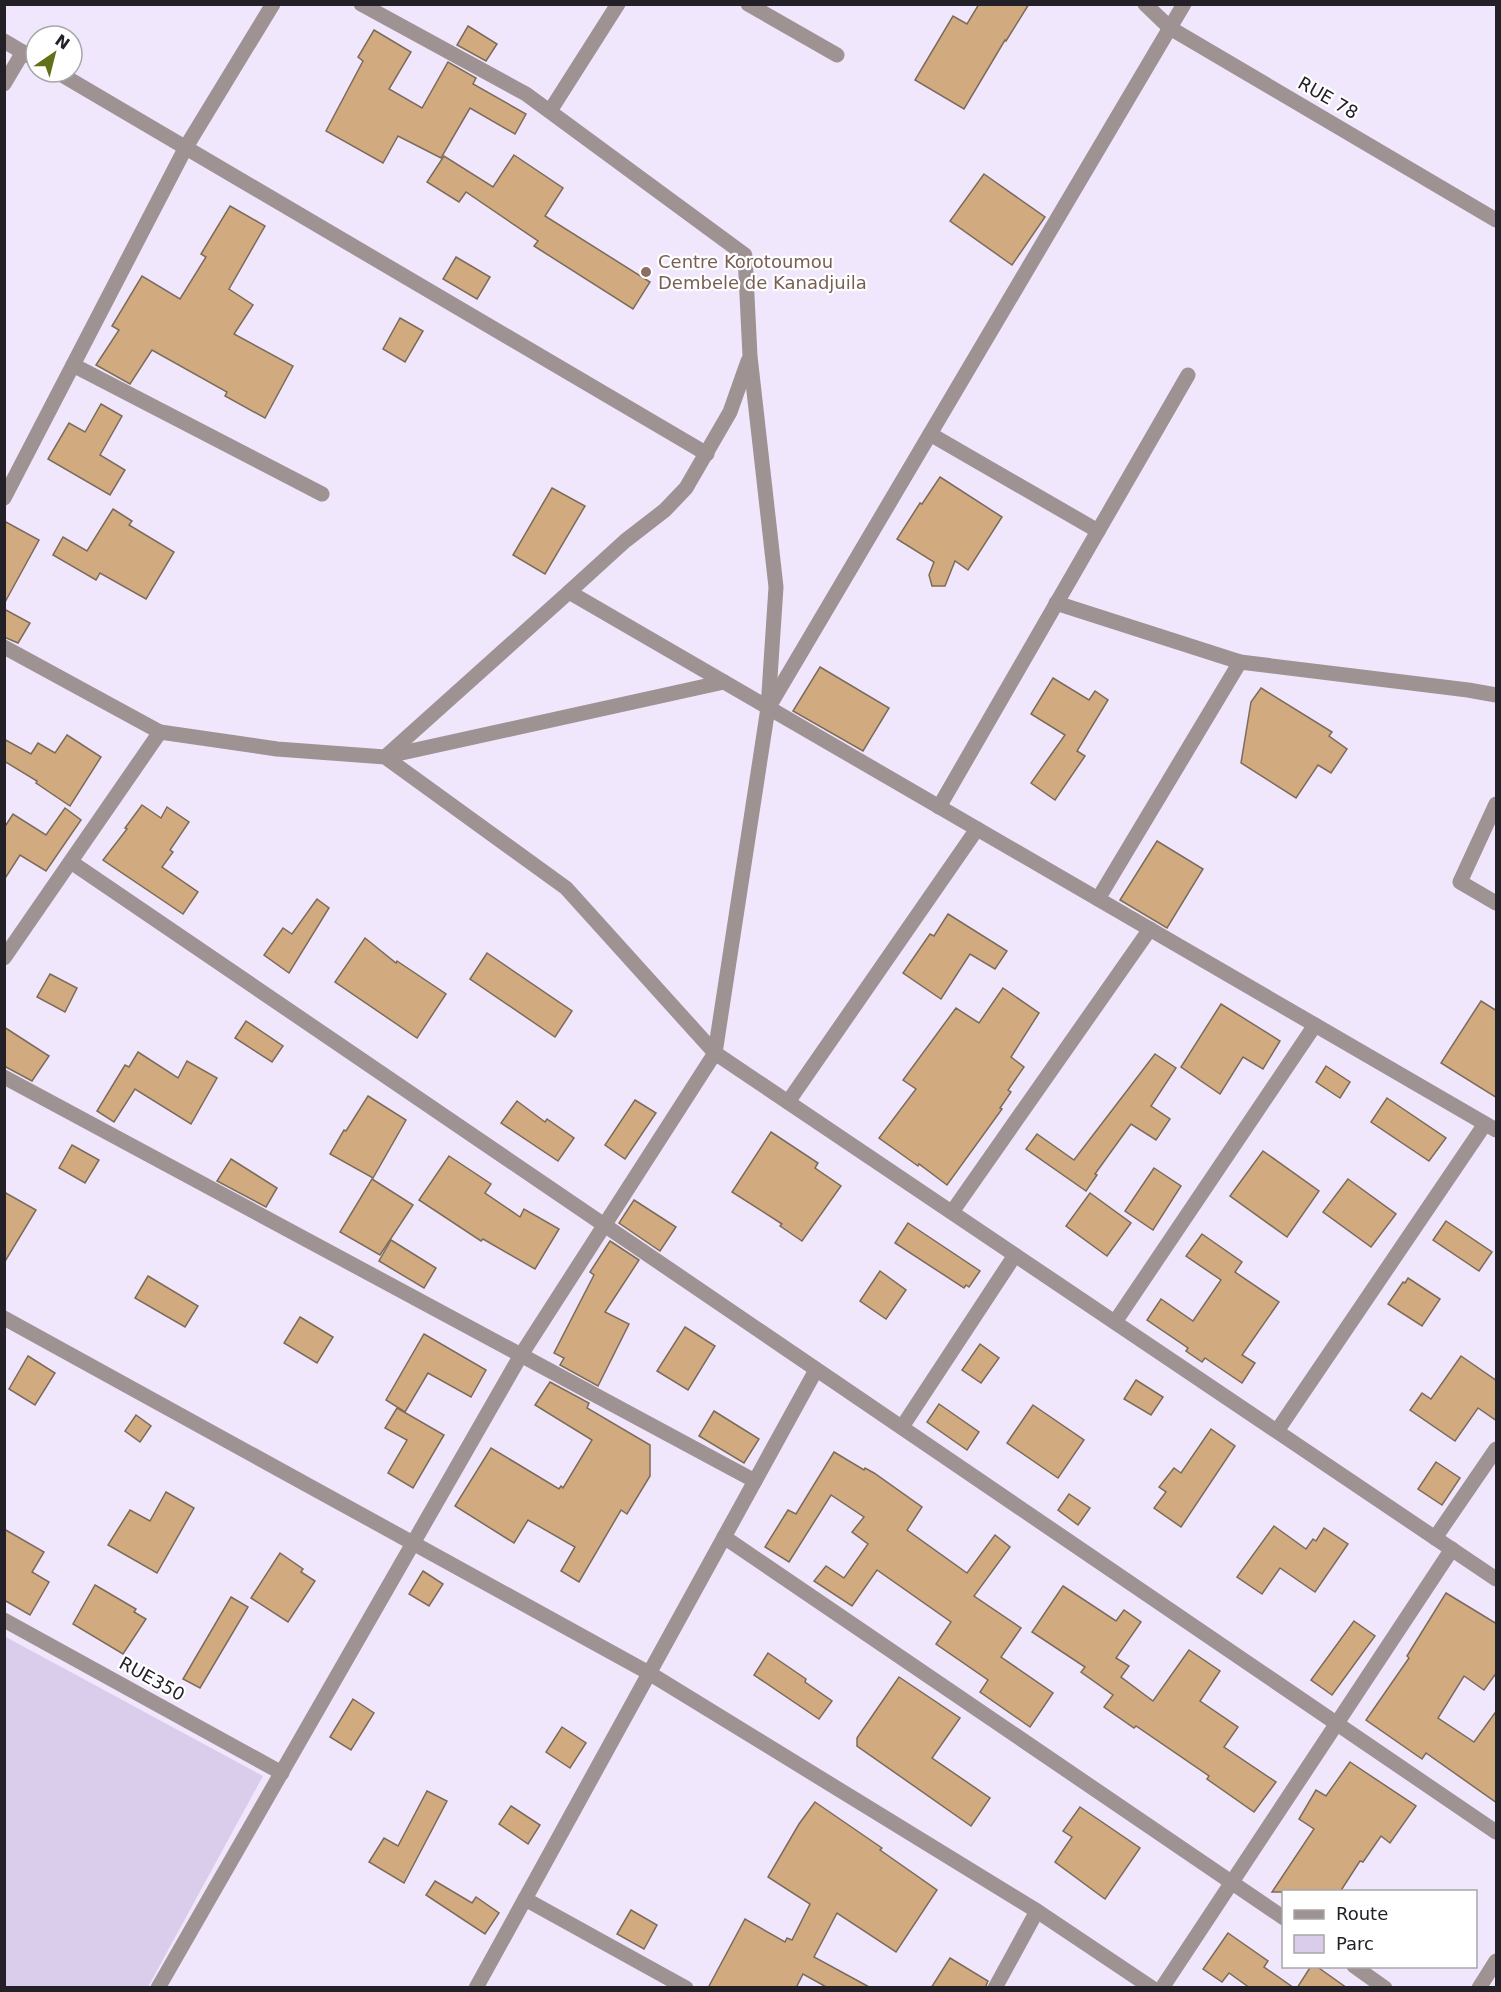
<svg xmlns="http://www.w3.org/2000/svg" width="1501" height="1992" viewBox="0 0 1501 1992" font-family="'DejaVu Sans',sans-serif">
	<rect width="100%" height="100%" fill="#f0e7fd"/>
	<polygon fill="#dacdec" points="4,1636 263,1776 148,1987 5,1987"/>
	<g fill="#d2aa80" stroke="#7b6b5b" stroke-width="1.5">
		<polygon points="979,4 1029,4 1006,41 1005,40 964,109 915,80 953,16 967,24"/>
		<polygon points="468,26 497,44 486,61 457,45"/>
		<polygon points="374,30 411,52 389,89 422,108 448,62 476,78 473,84 526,114 515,134 470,108 441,158 398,136 383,163 326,131 363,61 358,57"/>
		<polygon points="514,155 563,188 545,216 650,282 633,309 534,246 538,241 466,192 459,202 427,182 444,156 493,187"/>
		<polygon points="984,174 1045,217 1012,265 950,221"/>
		<polygon points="230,206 265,226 229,289 253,305 234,334 293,366 265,418 225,396 227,392 152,350 130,384 96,365 119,330 112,326 142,276 180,299 206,257 201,254"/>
		<polygon points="456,257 490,277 477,299 443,279"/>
		<polygon points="400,318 423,331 405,362 383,349"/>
		<polygon points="101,404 122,416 100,455 125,470 110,495 48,459 69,423 85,432"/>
		<polygon points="940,477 1002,517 968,570 955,561 945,586 932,586 929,575 934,562 897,539 920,503 922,504"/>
		<polygon points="552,488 585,506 545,574 513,555"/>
		<polygon points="113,509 132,521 129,525 174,552 146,599 100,573 96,580 53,555 63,537 87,551"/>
		<polygon points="4,521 39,540 4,604"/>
		<polygon points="4,609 30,623 18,643 4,637"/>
		<polygon points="820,667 889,708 863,751 793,711"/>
		<polygon points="1053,678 1089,700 1095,691 1108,700 1077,751 1085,756 1055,800 1031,783 1065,735 1031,714"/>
		<polygon points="1261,688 1332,732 1329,736 1347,749 1331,773 1318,765 1296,798 1241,763 1251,702"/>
		<polygon points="67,735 101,757 70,806 36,783 37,781 4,761 4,739 31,754 38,743 55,753"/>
		<polygon points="142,805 161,818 167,807 189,822 170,850 173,852 162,867 198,892 183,914 103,860 127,829 125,828"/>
		<polygon points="65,808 81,820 46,871 20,855 4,880 4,828 13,814 46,835"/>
		<polygon points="1157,841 1203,869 1167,928 1120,900"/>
		<polygon points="317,899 329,908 289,973 264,955 283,928 292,934"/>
		<polygon points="948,914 1007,951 995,969 970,954 941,999 903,973 930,934 934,936"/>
		<polygon points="365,938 396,963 397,961 446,994 417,1038 335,982"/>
		<polygon points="487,953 572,1011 555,1037 470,979"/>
		<polygon points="50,974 77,988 65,1012 37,997"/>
		<polygon points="1003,988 1039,1013 1011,1057 1024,1067 1008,1090 1011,1092 1000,1108 1002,1109 947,1185 919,1164 918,1166 879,1138 916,1089 903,1080 956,1008 979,1023"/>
		<polygon points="1481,1001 1497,1011 1497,1098 1441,1063"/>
		<polygon points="1221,1004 1280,1041 1263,1069 1243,1057 1220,1094 1181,1067"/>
		<polygon points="246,1021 283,1046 272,1062 235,1038"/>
		<polygon points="4,1027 49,1056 32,1081 4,1066"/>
		<polygon points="138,1052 178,1078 187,1061 217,1078 191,1124 135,1089 114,1122 97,1111 125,1065 129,1067"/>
		<polygon points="1155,1054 1176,1068 1151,1106 1170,1119 1156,1140 1131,1124 1095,1174 1097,1175 1086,1191 1026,1149 1037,1134 1074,1160"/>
		<polygon points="1326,1066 1350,1082 1340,1098 1316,1082"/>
		<polygon points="368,1096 406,1120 373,1178 330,1154 344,1130 346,1131"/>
		<polygon points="1387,1098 1446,1138 1429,1161 1371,1122"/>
		<polygon points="635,1100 656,1113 625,1159 605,1145"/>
		<polygon points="517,1101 545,1122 547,1119 574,1138 558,1161 501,1123"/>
		<polygon points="771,1132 818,1163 815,1168 841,1186 802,1241 780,1226 782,1224 732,1192"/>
		<polygon points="72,1145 99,1160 85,1183 59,1168"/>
		<polygon points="1263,1151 1319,1191 1287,1237 1230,1196"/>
		<polygon points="449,1156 491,1184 485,1193 520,1217 524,1209 559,1229 535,1269 483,1239 481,1241 419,1200"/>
		<polygon points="231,1159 277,1188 266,1207 217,1181"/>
		<polygon points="1154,1168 1181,1186 1153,1230 1125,1211"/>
		<polygon points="372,1179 413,1205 380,1255 340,1232"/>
		<polygon points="1348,1179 1396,1214 1371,1247 1323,1212"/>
		<polygon points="4,1192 36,1210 4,1263"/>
		<polygon points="1090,1193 1131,1223 1107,1256 1066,1226"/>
		<polygon points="634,1200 676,1227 660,1251 619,1223"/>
		<polygon points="1446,1221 1492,1252 1479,1271 1433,1240"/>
		<polygon points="908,1223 980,1271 969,1287 966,1285 964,1288 895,1243"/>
		<polygon points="1202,1234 1242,1262 1235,1272 1279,1302 1242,1355 1255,1363 1242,1383 1205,1358 1202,1362 1186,1351 1188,1348 1147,1320 1161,1299 1193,1321 1221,1280 1186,1256"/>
		<polygon points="391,1240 436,1268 424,1288 379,1261"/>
		<polygon points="610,1241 639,1260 605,1312 629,1324 598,1386 560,1365 564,1358 554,1353 594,1275 590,1272"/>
		<polygon points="880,1271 906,1290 886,1319 860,1301"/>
		<polygon points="148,1276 198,1306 185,1327 135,1298"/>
		<polygon points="1408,1278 1440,1299 1422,1326 1388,1304 1403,1282 1405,1283"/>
		<polygon points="300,1317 333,1337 317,1363 284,1343"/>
		<polygon points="685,1327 715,1346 688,1390 657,1371"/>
		<polygon points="424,1334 486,1370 471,1397 428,1373 405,1412 386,1400"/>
		<polygon points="980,1344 999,1358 981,1383 962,1370"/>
		<polygon points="28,1356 55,1373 35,1405 9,1389"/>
		<polygon points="1461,1356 1497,1381 1497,1421 1478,1408 1455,1441 1410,1410 1422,1393 1431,1399"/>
		<polygon points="1136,1380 1163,1397 1151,1415 1124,1399"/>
		<polygon points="550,1382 589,1403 587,1408 650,1445 650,1476 627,1514 621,1510 579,1582 561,1571 575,1547 528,1520 514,1543 455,1506 491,1448 559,1489 561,1486 563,1488 592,1440 535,1405"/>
		<polygon points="939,1404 979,1432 967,1450 927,1422"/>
		<polygon points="1033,1405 1084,1440 1058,1478 1007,1443"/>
		<polygon points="397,1408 444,1435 413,1488 388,1473 407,1440 385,1428"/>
		<polygon points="714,1411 759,1439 744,1463 699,1436"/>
		<polygon points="136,1415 151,1426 140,1442 125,1431"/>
		<polygon points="1211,1429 1235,1446 1181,1527 1154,1508 1166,1492 1159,1487 1174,1468 1181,1473"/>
		<polygon points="834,1452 864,1470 865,1468 874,1473 922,1507 907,1530 967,1573 995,1535 1010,1547 974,1596 1021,1628 1001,1657 1053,1693 1030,1727 980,1692 988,1680 936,1644 951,1622 877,1570 852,1606 814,1581 826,1566 844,1578 868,1544 852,1532 864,1517 831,1495 789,1562 765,1547 788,1510 796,1514"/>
		<polygon points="1436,1462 1460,1478 1442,1505 1418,1489"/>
		<polygon points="166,1492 194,1508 157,1573 108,1545 130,1510 150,1521"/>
		<polygon points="1069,1494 1090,1508 1078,1525 1058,1510"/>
		<polygon points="1274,1526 1306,1549 1313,1539 1316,1541 1324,1528 1348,1544 1315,1592 1280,1568 1262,1594 1237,1577"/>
		<polygon points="4,1529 44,1552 32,1572 49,1582 30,1615 4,1600"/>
		<polygon points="280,1553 303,1569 301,1572 315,1581 288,1622 251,1598"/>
		<polygon points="423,1571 443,1584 429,1606 409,1594"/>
		<polygon points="95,1585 136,1609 134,1612 146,1619 123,1654 73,1624"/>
		<polygon points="1063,1586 1116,1621 1124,1610 1141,1622 1116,1658 1129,1666 1121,1677 1153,1701 1189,1650 1220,1671 1200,1701 1238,1727 1224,1747 1276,1782 1254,1812 1207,1779 1209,1776 1136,1726 1134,1728 1104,1707 1113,1695 1081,1672 1085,1667 1032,1632"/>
		<polygon points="1446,1593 1497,1624 1497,1672 1484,1690 1464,1676 1438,1718 1474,1742 1497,1710 1497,1803 1426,1753 1422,1759 1366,1720 1409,1658 1407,1656"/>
		<polygon points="231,1597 248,1607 200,1688 183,1679"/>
		<polygon points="1354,1621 1375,1636 1332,1695 1311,1680"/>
		<polygon points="768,1653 806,1679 805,1682 832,1701 819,1719 754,1675"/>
		<polygon points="899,1677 960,1718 932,1758 990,1798 971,1826 857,1746 857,1738"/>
		<polygon points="353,1699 374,1713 351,1750 330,1737"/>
		<polygon points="562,1727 586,1743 570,1768 546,1752"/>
		<polygon points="1350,1762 1416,1806 1390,1843 1381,1836 1363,1862 1360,1861 1340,1892 1272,1892 1314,1829 1299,1819 1316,1790 1326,1796"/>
		<polygon points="427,1791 447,1801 404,1883 369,1862 384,1838 398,1846"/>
		<polygon points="815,1802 882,1848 880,1850 937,1890 896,1952 837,1913 814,1957 871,1988 828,1988 803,1974 796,1988 708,1988 745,1919 785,1942 787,1938 792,1940 810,1904 768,1877 799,1824"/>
		<polygon points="511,1806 540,1825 528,1844 499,1824"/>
		<polygon points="1080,1807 1140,1848 1105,1899 1055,1862 1072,1837 1063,1831"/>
		<polygon points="435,1881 472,1903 476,1897 499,1913 485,1934 426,1895"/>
		<polygon points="631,1910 657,1925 644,1949 617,1934"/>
		<polygon points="1228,1933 1268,1961 1264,1967 1294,1988 1250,1988 1229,1973 1222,1982 1203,1969"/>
		<polygon points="950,1958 988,1981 985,1988 931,1988"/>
		<polygon points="1311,1966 1316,1966 1347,1988 1297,1988"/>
	</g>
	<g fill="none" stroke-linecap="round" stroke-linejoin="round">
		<g stroke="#9e9293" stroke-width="15">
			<polyline points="748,4 837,55"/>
			<polyline points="1145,4 1170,28 1496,220"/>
			<polyline points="4,41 36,60"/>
			<polyline points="57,72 707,454"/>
			<polyline points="4,84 23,52"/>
			<polyline points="550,111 618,4"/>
			<polyline points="73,365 322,494"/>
			<polyline points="930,434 1098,531"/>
			<polyline points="4,498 186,147 273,4"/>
			<polyline points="569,592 625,541 665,510 686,488 730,412 748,361"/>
			<polyline points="1056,603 1240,662 1468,690 1496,695"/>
			<polyline points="4,647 160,732 277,749 385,757 566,888 715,1053 1496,1579"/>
			<polyline points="770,705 1184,4"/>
			<polyline points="388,756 724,682"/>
			<polyline points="385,757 569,592 1496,1130"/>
			<polyline points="1496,804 1460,882 1496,903"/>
			<polyline points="939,807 1188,375"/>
			<polyline points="71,862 1496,1832"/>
			<polyline points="1098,899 1240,662"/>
			<polyline points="4,958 160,732"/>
			<polyline points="4,1077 755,1481"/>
			<polyline points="788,1102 977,829"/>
			<polyline points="952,1212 1150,929"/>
			<polyline points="4,1318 649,1673 1037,1911 1152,1988"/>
			<polyline points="1115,1322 1315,1025"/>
			<polyline points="902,1427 1015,1255"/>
			<polyline points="1277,1431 1485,1124"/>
			<polyline points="724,1537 1284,1918"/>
			<polyline points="1435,1538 1496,1449"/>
			<polyline points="4,1620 282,1773"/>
			<polyline points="525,1899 686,1988"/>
			<polyline points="1354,1966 1385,1988"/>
			<polyline points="158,1988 521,1355 715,1053 768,708 776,587 750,356 745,255 526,94 361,4"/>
			<polyline points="476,1988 816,1370"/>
			<polyline points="995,1988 1037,1911"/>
			<polyline points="1162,1988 1452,1549"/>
			<polyline points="1479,1988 1496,1961"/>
		</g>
	</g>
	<circle fill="#8d6e63" stroke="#fff" stroke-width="2" cx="646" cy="272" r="6"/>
	<g text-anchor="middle" stroke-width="4.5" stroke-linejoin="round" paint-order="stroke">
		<g font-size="18" fill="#232028" stroke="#fff">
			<text transform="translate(1328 98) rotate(30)" y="6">RUE 78</text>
			<text transform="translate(152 1679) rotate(29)" y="6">RUE350</text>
		</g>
		<g font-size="18" fill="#785e54" stroke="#fff" text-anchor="start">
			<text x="658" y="268">Centre Korotoumou<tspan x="658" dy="21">Dembele de Kanadjuila</tspan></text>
		</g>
	</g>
	<rect width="1501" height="1992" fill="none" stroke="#232028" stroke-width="12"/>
	<rect x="1282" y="1890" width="195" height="78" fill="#ffffff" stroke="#a7a6a9" stroke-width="1.5"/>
	<rect x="1294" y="1910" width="30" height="9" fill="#9e9293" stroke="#a7a6a9" stroke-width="1.5"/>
	<text x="1336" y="1920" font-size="18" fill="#232028">Route</text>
	<rect x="1294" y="1935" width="30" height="18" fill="#dacdec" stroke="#a7a6a9" stroke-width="1.5"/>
	<text x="1336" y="1950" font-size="18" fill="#232028">Parc</text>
	<g transform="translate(54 54) rotate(35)"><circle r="28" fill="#ffffff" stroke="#a7a6a9" stroke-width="1.5"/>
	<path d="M0-4.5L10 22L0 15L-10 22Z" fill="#636f19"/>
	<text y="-9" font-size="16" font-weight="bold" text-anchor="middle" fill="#232028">N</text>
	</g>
</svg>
